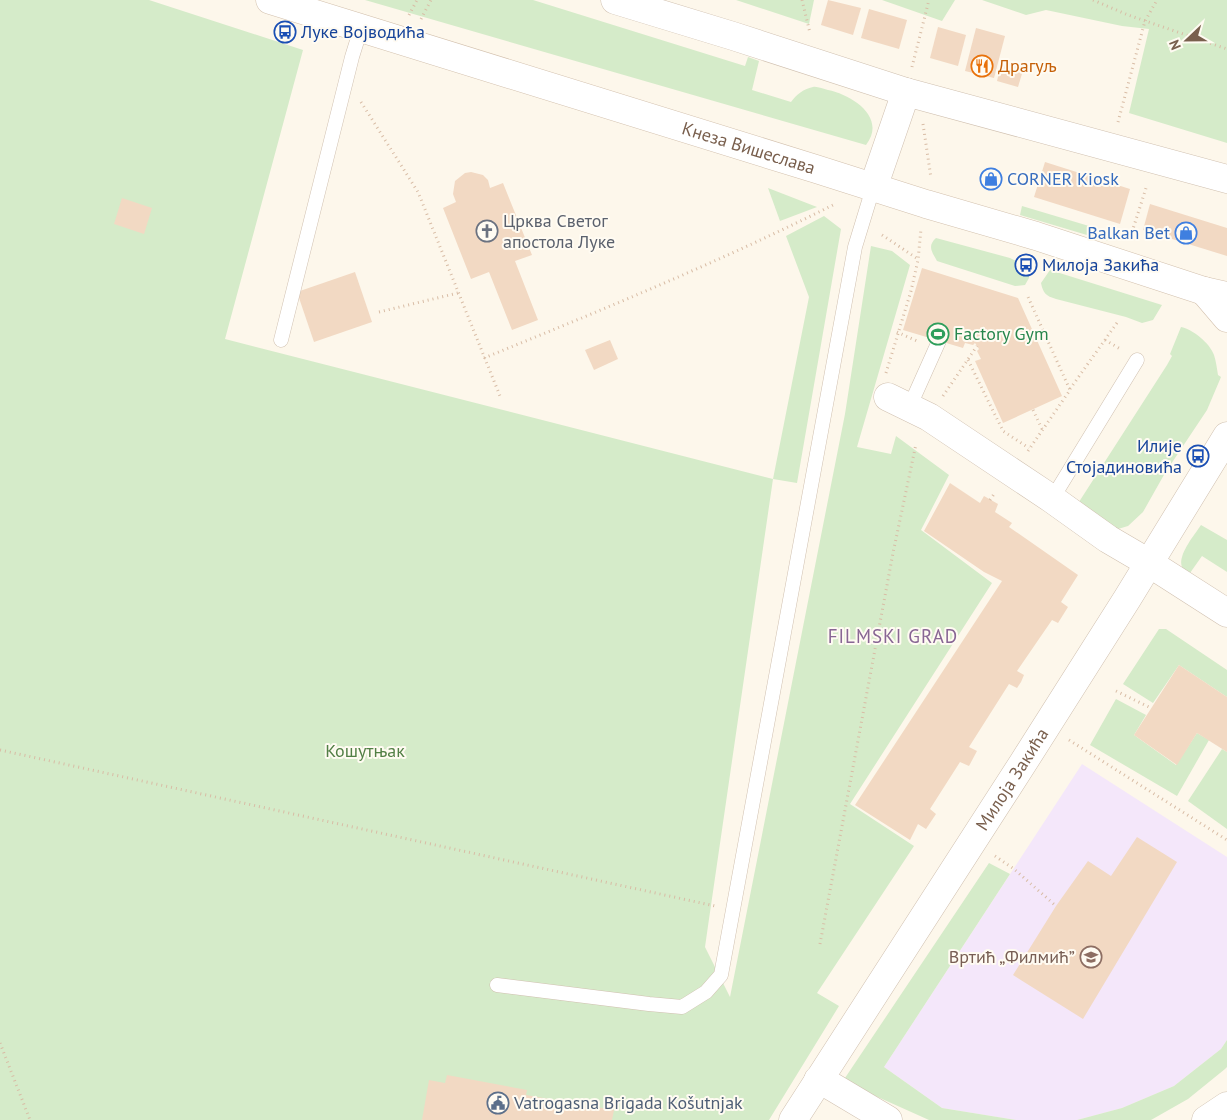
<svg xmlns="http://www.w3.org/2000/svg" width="1227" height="1120" viewBox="0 0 1227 1120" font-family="'PT Sans',sans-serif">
	<rect width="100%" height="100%" fill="#fdf7eb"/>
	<polygon fill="#f4e7fa" points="1082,764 1227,857 1227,1040 1221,1049 1174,1086 1122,1108 1077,1120 1016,1120 942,1108 884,1067"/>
	<g fill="#d5ebc9">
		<polygon points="0,0 149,0 303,50 225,339 773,479 809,297 786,236 824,216 841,229 797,483 773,479 708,926 705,947 730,997 845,414 871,246 892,251 910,265 857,447 891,454 896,436 949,475 921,530 992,583 850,804 914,846 817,993 839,1006 769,1120 0,1120"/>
		<path d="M365 0H533L745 66 748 57 759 61 752 90 791 102C796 95 803 89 813 87 817 86 823 89 828 90 853 95 887 118 866 145Z"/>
		<polygon points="736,0 814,0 809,24"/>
		<polygon points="882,0 955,0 942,21"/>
		<polygon points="982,0 1227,0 1227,143 1129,113 1149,29 1122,26 1046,10 1026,15"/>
		<polygon points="768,188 817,207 780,221"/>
		<polygon points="1022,206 1109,232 1107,241 1020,215"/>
		<path d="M936 238 1010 258 1030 268 1029 278 1025 285 1015 286 937 261C932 252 927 246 936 238Z"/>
		<path d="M1050 270 1162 305 1153 320 1142 323 1126 317 1056 299C1046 296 1043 293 1041 283Z"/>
		<path d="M1181 327C1192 329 1210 343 1214 355 1216 361 1217 369 1218 375L1221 377 1207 410 1165 473 1143 512 1128 526 1118 529 1077 505 1167 365 1172 356 1170 354Z"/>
		<path d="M1201 525 1227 540V572L1202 556 1190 573C1168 566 1194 536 1201 525Z"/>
		<polygon points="1159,629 1166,629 1227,670 1227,697 1179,665 1153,703 1123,684"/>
		<polygon points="1116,699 1146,715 1134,735 1176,765 1197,733 1209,740 1177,796 1090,745"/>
		<polygon points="1222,749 1227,752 1227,829 1188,801"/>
		<polygon points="989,863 1010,874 884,1067 942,1108 1016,1120 929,1120 871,1094 845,1078"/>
		<polygon points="1227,1040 1227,1067 1225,1069 1188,1099 1151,1120 1077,1120 1122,1108 1174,1086 1221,1049"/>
	</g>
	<g fill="#f2d9c3">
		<polygon points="828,0 861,8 853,35 821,25"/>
		<polygon points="869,9 907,20 899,49 861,38"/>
		<polygon points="938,27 966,35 958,66 930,58"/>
		<polygon points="976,28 1005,36 994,78 965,71"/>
		<polygon points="1002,60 1024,67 1018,87 997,81"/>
		<polygon points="1045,162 1130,189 1120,224 1034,197"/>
		<polygon points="471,172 483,175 488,180 490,188 503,183 532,255 515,261 538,320 512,330 489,272 471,279 443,208 456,202 453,194 455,181 465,173"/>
		<polygon points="122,198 152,208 144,234 114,224"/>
		<polygon points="1150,204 1227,228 1227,256 1143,230"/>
		<polygon points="922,268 1018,298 1062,396 1003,423 975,361 981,359 977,351 979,349 975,343 973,345 965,343 963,348 903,330"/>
		<polygon points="355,272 372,322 314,342 297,292"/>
		<polygon points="610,340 618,359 594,370 585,350"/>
		<polygon points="950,483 980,503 984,496 998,504 995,512 1012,523 1009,527 1078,575 1061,602 1068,607 1058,623 1052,620 1017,671 1024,675 1021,682 1017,688 1009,684 969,747 977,751 969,766 960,762 930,809 936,814 926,829 918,824 910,840 855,805 1002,581 984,572 924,531"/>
		<polygon points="1179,665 1227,697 1227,752 1197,733 1177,765 1134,735"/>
		<polygon points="1137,837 1177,862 1083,1019 1013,975 1056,906 1088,861 1111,876"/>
		<polygon points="447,1075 527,1090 526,1095 614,1110 612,1120 422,1120 429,1080 445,1083"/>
	</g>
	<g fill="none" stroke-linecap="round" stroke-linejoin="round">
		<g stroke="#d0c0b0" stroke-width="15">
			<g id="lane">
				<polyline points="281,340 352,57 361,28"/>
				<polyline points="909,408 939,341"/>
				<polyline points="1052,499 1137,360"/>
				<polyline points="497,985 649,1004 682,1007 706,992 721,975 855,247 873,188"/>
			</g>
		</g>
		<g stroke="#d0c0b0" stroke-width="29">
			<g id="street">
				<polyline points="615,0 733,36 906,92 1227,179"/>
				<polyline points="873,188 906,92"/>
				<polyline points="888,397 929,417 1052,499 1108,539 1149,563 1227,613"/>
				<polyline points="818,1080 831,1086 888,1120"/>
				<path id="s1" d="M793 1120 1023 763 1127 599 1227 436"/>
				<polyline points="1206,1120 1227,1106"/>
			</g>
		</g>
		<g stroke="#d3c1ae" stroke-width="29">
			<g id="secondary">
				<path id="s2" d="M270 0 816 169 926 204 1036 236 1204 291 1227 296"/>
				<polyline points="1204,291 1227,318"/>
			</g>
		</g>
		<g stroke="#d8bca5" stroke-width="3" stroke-dasharray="1 4" stroke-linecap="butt">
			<polyline points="802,0 810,33"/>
			<polyline points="1093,0 1128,15 1227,49"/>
			<polyline points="409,15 417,0"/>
			<polyline points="421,19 431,0"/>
			<polyline points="912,67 929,0"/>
			<polyline points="361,102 418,192 500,396"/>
			<polyline points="1118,122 1145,21 1157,0"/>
			<polyline points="923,124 931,178"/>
			<polyline points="1132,232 1147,185"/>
			<polyline points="882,235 918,259"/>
			<polyline points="379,312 458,293"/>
			<polyline points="897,332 917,341"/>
			<polyline points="1105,340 1122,350"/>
			<path d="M484 358C602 310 719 262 833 205"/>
			<polyline points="968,360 1003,431 1029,448"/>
			<polyline points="886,373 911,291 918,260 921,229"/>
			<polyline points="1070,389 1119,320"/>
			<polyline points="943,396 977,346"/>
			<polyline points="1033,410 1042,429"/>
			<polyline points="1028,451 1070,390 1028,297"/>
			<polyline points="990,500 994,494"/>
			<polyline points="1116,691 1151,708"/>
			<polyline points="1069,740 1227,840"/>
			<polyline points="0,750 715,906"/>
			<polyline points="995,856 1014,869 1056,906"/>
			<polyline points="820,944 893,553 916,444"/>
			<polyline points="0,1043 30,1120"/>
		</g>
		<use href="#lane" stroke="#fff" stroke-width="14"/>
		<use href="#street" stroke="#fff" stroke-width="28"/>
		<use href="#secondary" stroke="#fff" stroke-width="28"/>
	</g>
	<defs>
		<g id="bus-ring" transform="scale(1.125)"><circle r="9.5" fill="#fffbf2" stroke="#1a4fb4" stroke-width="1.5"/><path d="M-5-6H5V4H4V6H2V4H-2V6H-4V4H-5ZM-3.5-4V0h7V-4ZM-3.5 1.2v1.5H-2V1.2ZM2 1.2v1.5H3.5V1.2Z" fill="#1a4fb4"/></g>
		<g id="restaurant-ring" transform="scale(1.125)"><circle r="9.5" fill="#fffbf2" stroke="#e8710a" stroke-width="1.5"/><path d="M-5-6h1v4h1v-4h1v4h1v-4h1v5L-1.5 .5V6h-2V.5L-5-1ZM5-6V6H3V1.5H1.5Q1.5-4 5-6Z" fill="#e8710a"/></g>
		<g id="shop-ring" transform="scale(1.125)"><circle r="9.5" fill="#fffbf2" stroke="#3f7fe0" stroke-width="1.5"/><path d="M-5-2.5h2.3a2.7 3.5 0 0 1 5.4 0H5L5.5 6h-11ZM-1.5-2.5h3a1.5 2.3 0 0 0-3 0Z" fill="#3f7fe0"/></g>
		<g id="church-ring" transform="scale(1.125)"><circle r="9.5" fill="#fffbf2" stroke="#6b7280" stroke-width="1.5"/><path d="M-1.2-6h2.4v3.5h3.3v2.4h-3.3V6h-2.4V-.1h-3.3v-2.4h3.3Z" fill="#6b7280"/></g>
		<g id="stadium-ring" transform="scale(1.125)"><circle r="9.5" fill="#fffbf2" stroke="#2e9e5b" stroke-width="1.5"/><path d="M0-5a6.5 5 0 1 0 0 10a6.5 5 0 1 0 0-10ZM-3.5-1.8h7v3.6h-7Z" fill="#2e9e5b"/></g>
		<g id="school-ring" transform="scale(1.125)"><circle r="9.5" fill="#fffbf2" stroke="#8d6e63" stroke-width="1.5"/><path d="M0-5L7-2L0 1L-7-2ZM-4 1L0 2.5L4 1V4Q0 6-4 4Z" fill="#8d6e63"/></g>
		<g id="civic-ring" transform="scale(1.125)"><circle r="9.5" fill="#fffbf2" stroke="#5c6f8a" stroke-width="1.5"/><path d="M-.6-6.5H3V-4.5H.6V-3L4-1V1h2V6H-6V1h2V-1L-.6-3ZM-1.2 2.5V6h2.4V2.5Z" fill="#5c6f8a"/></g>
	</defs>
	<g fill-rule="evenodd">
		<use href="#bus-ring" x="285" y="32"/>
		<use href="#restaurant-ring" x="982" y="66"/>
		<use href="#shop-ring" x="991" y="179"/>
		<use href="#church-ring" x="487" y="231"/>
		<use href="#shop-ring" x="1186" y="233"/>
		<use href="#bus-ring" x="1026" y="265"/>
		<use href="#stadium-ring" x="938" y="334"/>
		<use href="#bus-ring" x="1198" y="456"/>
		<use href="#school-ring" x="1091" y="957"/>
		<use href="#civic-ring" x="498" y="1103"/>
	</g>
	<g text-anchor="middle" stroke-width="4" stroke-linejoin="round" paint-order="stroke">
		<g font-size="18" fill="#164399" stroke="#fffbf2" text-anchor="start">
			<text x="301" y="38">Луке Војводића</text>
			<text x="1042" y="271">Милоја Закића</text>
			<text x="1182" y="452" text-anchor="end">Илије<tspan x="1182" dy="21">Стојадиновића</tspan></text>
		</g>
		<g font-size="18" fill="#c56008" stroke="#fffbf2" text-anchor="start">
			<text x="998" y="72">Драгуљ</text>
		</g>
		<g font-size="18" fill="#795f4d" stroke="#fffbf2">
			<text dy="6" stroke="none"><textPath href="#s2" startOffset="501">Кнеза Вишеслава</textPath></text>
			<text dy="6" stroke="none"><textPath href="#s1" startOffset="405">Милоја Закића</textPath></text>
		</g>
		<g font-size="18" fill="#366cbe" stroke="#fffbf2" text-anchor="start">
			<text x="1007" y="185">CORNER Kiosk</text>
			<text x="1170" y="239" text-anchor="end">Balkan Bet</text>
		</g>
		<g font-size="18" fill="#5b616d" stroke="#fffbf2" text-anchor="start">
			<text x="503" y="227">Црква Светог<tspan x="503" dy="21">апостола Луке</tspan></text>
		</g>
		<g font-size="18" fill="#27864d" stroke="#fffbf2" text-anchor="start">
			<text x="954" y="340">Factory Gym</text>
		</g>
		<g font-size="18" fill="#527f45" stroke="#fffbf2">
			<text x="365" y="757">Кошутњак</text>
		</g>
		<g font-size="18" fill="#785e54" stroke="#fffbf2" text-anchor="end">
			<text x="1075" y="963">Вртић „Филмић”</text>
		</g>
		<g font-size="18" fill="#4e5e75" stroke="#fffbf2" text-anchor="start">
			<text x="514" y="1109">Vatrogasna Brigada Košutnjak</text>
		</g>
		<g font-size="19" letter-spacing="1" fill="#886694" stroke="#fffbf2">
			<text x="893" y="643">FILMSKI GRAD</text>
		</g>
	</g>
	<g transform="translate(1187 40) rotate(248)" stroke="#fffbf2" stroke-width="4" paint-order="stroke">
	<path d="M0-4L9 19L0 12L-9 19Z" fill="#795f4d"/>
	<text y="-8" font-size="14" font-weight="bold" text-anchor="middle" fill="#795f4d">N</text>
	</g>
</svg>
